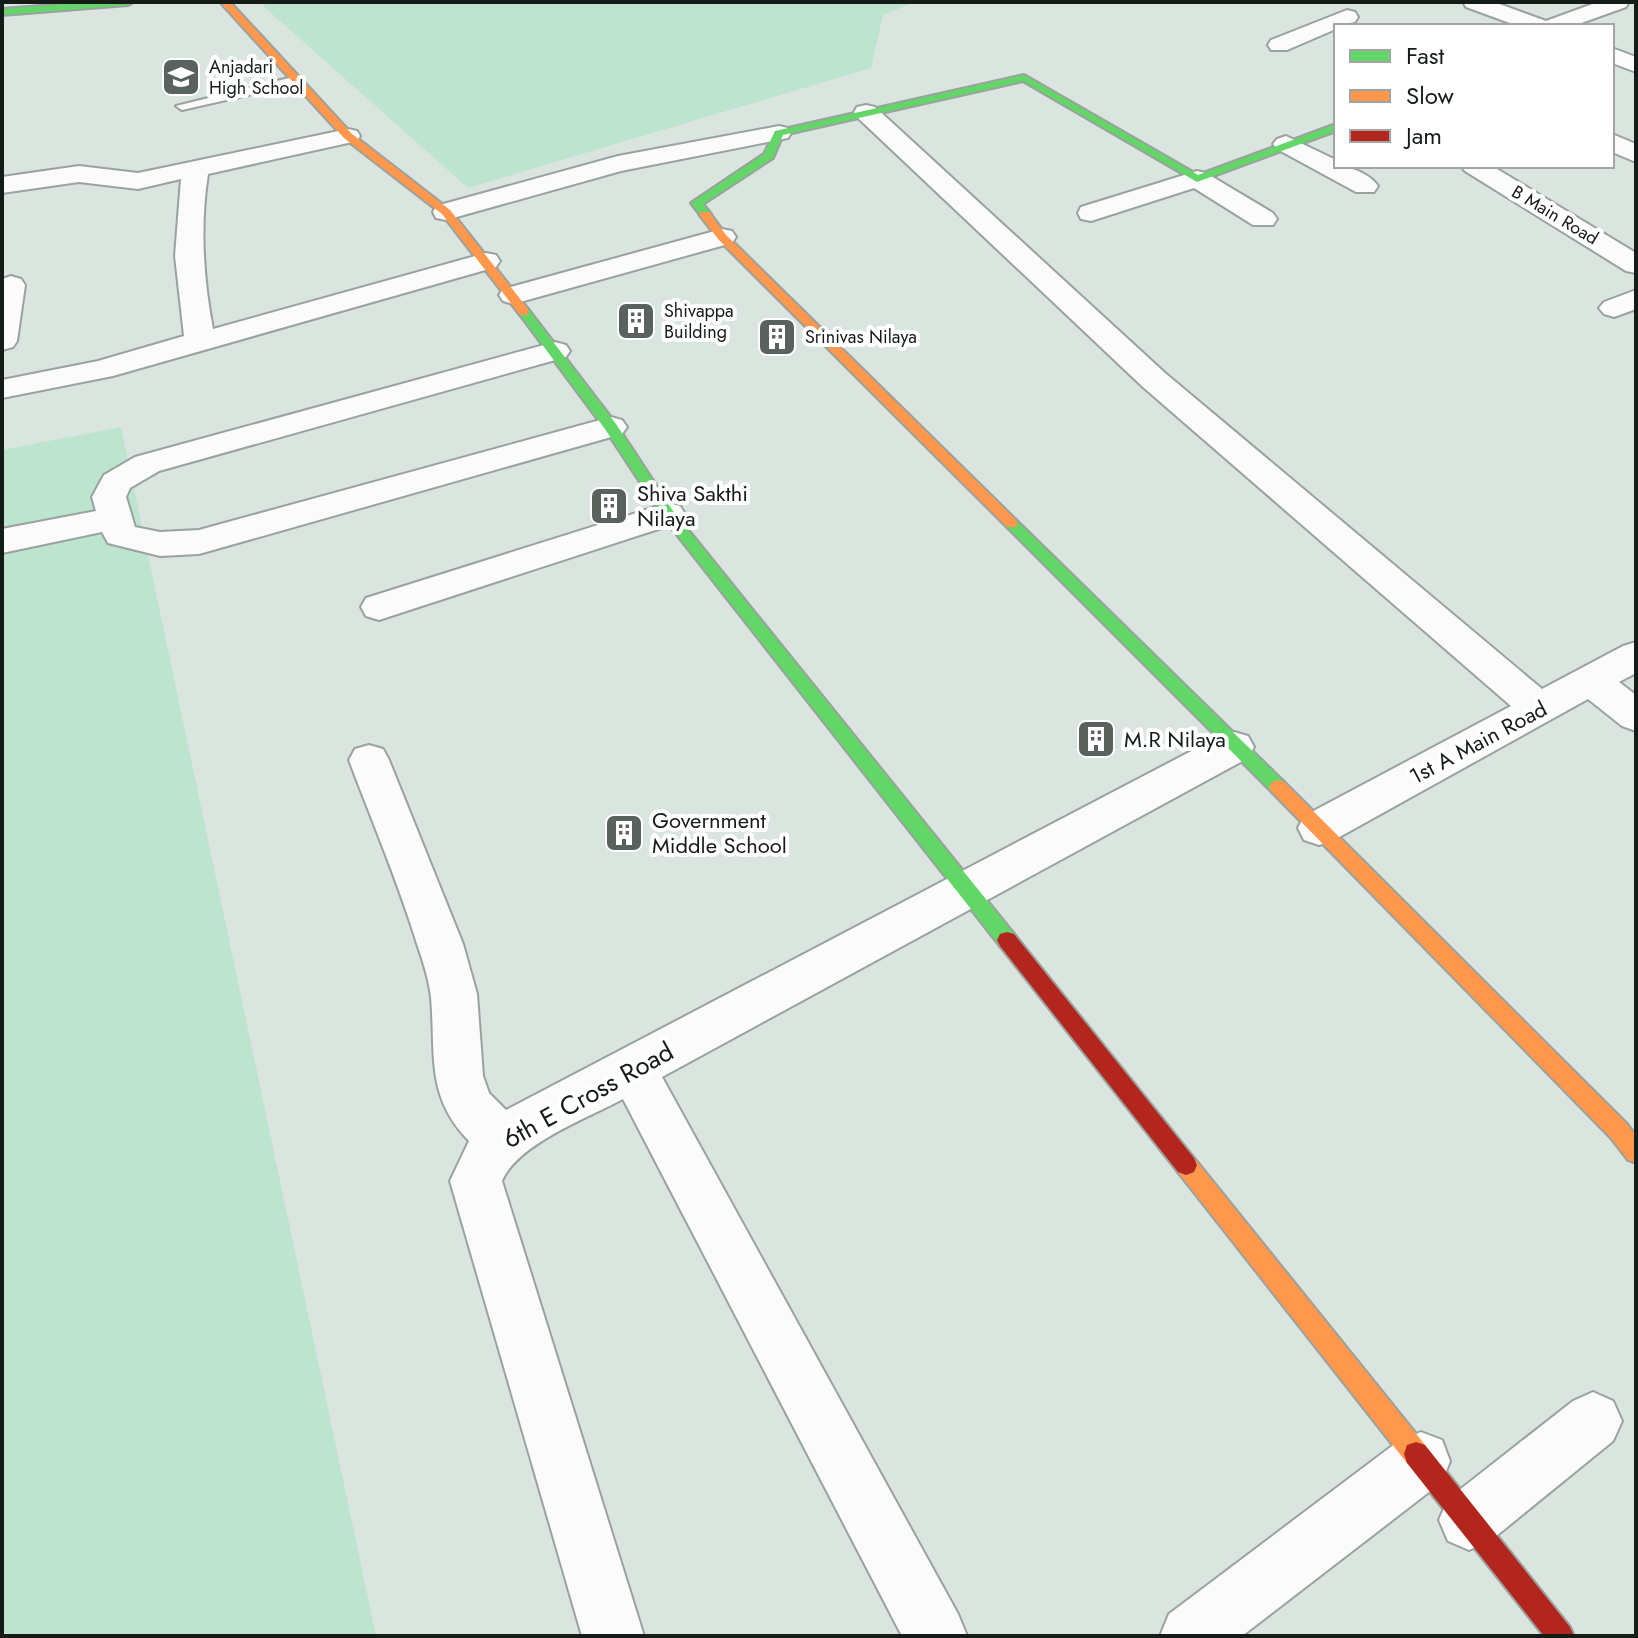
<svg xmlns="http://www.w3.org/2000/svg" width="1638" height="1638" viewBox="0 0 1638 1638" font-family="Jost,sans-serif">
	<rect width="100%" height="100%" fill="#dbe5e0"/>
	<g fill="#bce4cf">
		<polygon points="278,2 915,2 883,15 871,68 468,188 262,5"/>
		<polygon points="121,427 376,1636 2,1636 2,450"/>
	</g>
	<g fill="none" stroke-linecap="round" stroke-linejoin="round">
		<g stroke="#9aa29e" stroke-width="4">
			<polygon id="lane" points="297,76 303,80 301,83 182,110 176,106"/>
		</g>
		<g stroke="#9aa29e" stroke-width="4">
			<g id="street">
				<polygon points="1463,2 1494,2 1546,21 1598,2 1629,2 1626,7 1573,26 1518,26 1466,7"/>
				<polygon points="1347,10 1355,12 1358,17 1355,22 1336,26 1336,29 1287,50 1271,50 1268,45 1271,40"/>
				<polygon points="1612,48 1636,57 1636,72 1612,63"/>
				<polygon points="866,105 875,107 1165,373 1542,689 1623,646 1636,642 1636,673 1619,682 1636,695 1636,731 1622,726 1588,699 1334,840 1319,845 1304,840 1298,828 1304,816 1511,706 1143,387 857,117 854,112 857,107"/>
				<polygon points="779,126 788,128 791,133 788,138 621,171 446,220 436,218 433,212 436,206 618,156"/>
				<path d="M348 129 357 131 360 136 357 141 208 174C200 225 203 277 213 329L486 253 496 255 500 261 496 267 113 376 2 398V380L98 361 184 336 175 256 181 179 138 189 79 182 2 193V177L79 166 138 173Z"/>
				<polygon points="1612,134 1636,144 1636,162 1612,152"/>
				<path d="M1286 136 1336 160V166C1350 166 1370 174 1378 186L1374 192H1356L1277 149 1273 144 1277 139Z"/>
				<polygon points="1461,166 1492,166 1636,253 1636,273 1626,271 1465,171"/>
				<polygon points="1197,171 1206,173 1273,213 1277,219 1273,225 1253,225 1194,188 1091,221 1081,219 1078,213 1081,207"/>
				<polygon points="722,229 732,231 736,237 732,243 513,304 503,301 499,295 503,289"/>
				<polygon points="11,276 21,279 25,285 17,341 13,347 2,350 2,279"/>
				<polygon points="1636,290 1636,309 1614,317 1604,314 1599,308 1604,302"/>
				<polygon points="555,342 566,345 570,351 566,357 159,471 130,488 126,497 135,527 160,532 199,530 611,417 622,420 627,427 622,434 199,554 160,556 108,543 102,532 2,553 2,529 96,511 92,497 104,475 135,457"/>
				<polygon points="668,503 680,506 685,514 680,522 379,620 366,616 361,607 366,598"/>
				<path d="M1234 732 1248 736 1254 747 1248 758 662 1077 958 1614 967 1636H902L623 1099C588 1118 517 1144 502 1181L644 1636H582L450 1181 469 1141C425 1096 436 1054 431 997 429 980 423 961 417 944 398 882 372 821 349 760L355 749 369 745 383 749 389 760 463 944 477 994 483 1076 489 1093 506 1110 1220 736Z"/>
				<polygon points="1593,1392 1613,1401 1622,1421 1613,1441 1490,1541 1469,1550 1448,1541 1439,1520 1448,1499 1573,1401"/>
				<polygon points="1421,1432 1442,1440 1450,1461 1442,1482 1242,1636 1160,1636 1169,1614 1400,1440"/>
			</g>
		</g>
		<g stroke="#9aa29e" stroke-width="4">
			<g id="fast">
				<polygon points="93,2 133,2 128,5 2,15 2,9"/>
				<polygon points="1024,75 1198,175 1336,124 1336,131 1197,182 1023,81 783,135 773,158 703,204 711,214 709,216 701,216 691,203 764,154 775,131"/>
				<polygon points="520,309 528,309 616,424 673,511 1014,934 1017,940 1014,946 1007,948 1000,946 663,517 605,429 518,312"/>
				<polygon points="1012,519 1017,521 1284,782 1287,787 1284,792 1272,792 1007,527 1007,521"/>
			</g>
		</g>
		<g stroke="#9aa29e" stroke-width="4">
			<g id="slow">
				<polygon points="220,2 230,2 352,134 450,210 528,309 528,315 520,315 442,214 344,138"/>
				<polygon points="701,212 709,212 726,235 1017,521 1017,527 1007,527 718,239 699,214"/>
				<polygon points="1278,780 1284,782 1627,1124 1636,1136 1636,1163 1628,1160 1611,1138 1272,792 1269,787 1272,782"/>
				<polygon points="1186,1155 1194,1158 1425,1445 1428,1454 1425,1463 1416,1466 1407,1463 1178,1172 1175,1165 1178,1158"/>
			</g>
		</g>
		<g stroke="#9aa29e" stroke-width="4">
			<g id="jam">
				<polygon points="1007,932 1014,934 1194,1158 1197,1165 1194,1172 1186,1175 1178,1172 1000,946 997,940 1000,934"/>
				<polygon points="1416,1442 1425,1445 1570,1627 1574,1636 1544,1636 1407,1463 1404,1454 1407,1445"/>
			</g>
		</g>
		<use href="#lane" fill="#fafbfa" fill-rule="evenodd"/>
		<use href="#street" fill="#fafbfa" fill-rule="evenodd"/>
		<use href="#fast" fill="#63d668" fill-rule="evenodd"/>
		<use href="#slow" fill="#ff974d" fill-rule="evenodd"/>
		<use href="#jam" fill="#b3261e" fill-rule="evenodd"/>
	</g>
	<defs>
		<g id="school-square" transform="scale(2)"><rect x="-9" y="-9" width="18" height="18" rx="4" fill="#5a625e" stroke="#fff"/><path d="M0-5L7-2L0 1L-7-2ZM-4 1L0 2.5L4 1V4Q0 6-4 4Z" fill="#fff"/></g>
		<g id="building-square" transform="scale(2)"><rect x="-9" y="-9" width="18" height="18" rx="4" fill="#5a625e" stroke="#fff"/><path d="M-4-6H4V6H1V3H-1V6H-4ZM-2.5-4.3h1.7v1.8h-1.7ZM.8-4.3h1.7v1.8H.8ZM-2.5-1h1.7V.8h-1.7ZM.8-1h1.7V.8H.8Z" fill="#fff"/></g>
	</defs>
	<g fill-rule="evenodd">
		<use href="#school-square" x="181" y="77"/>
		<use href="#building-square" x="636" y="321"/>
		<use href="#building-square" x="777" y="337"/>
		<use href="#building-square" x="609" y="506"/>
		<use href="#building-square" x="1096" y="739"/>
		<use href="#building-square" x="624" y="833"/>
	</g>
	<g text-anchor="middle" stroke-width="8" stroke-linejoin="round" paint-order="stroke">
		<g font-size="18" fill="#151c18" stroke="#fff" text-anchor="start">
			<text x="209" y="73">Anjadari<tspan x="209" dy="21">High School</tspan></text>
			<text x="664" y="317">Shivappa<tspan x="664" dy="21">Building</tspan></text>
			<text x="805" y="343">Srinivas Nilaya</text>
		</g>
		<g font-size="18" fill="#151c18" stroke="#fff">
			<text transform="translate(1555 215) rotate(31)" y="6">B Main Road</text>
		</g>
		<g font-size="22" fill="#151c18" stroke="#fff" text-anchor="start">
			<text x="637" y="501">Shiva Sakthi<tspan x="637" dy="25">Nilaya</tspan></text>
			<text x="1124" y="747">M.R Nilaya</text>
			<text x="652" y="828">Government<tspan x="652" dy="25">Middle School</tspan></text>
		</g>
		<g font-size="22" fill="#151c18" stroke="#fff">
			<text transform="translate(1478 742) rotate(-28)" y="8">1st A Main Road</text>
		</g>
		<g font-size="26" fill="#151c18" stroke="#fff">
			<text transform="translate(588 1095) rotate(-29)" y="9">6th E Cross Road</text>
		</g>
	</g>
	<rect width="1638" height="1638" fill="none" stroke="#151c18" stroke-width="8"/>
	<rect x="1334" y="24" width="280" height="144" fill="#ffffff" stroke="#a1a4a3" stroke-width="2"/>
	<rect x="1350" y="50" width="40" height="12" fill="#63d668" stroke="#a1a4a3" stroke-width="2"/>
	<text x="1406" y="64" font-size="24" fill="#151c18">Fast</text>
	<rect x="1350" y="90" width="40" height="12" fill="#ff974d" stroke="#a1a4a3" stroke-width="2"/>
	<text x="1406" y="104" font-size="24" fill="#151c18">Slow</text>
	<rect x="1350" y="130" width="40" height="12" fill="#b3261e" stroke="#a1a4a3" stroke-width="2"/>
	<text x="1406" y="144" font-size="24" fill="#151c18">Jam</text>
</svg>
